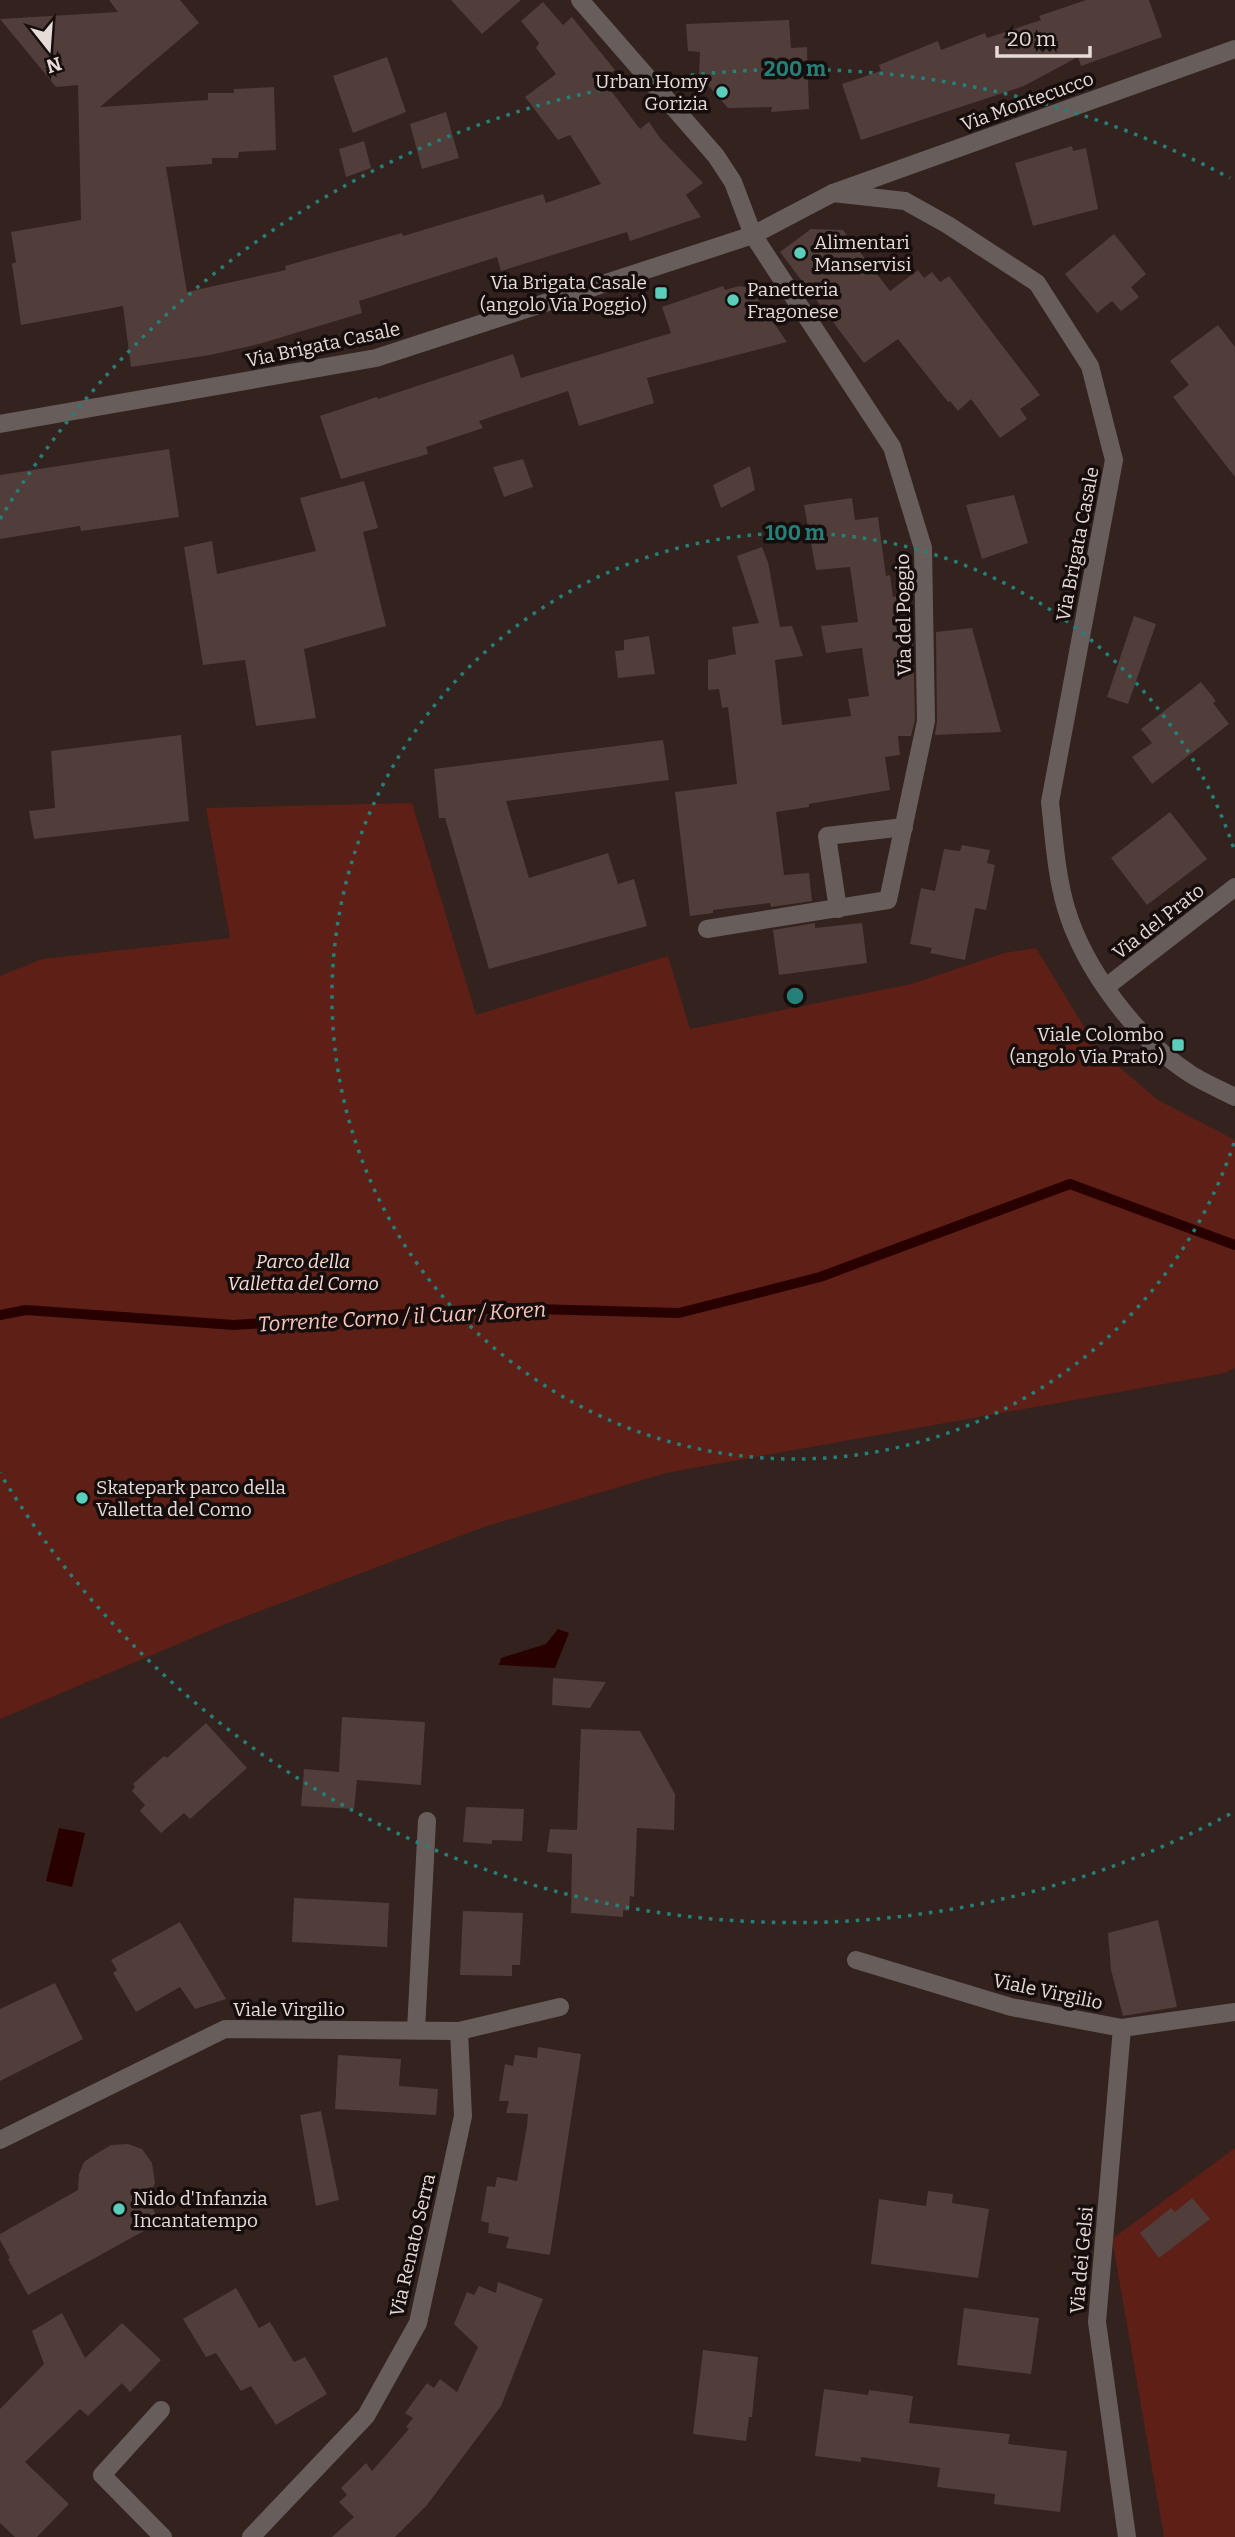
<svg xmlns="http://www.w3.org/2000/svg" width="1235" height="2537" viewBox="0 0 1235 2537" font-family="Bitter,serif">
	<rect width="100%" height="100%" fill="#34221f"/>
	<g fill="#5d1f16">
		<polygon points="412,803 476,1015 668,956 690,1029 911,984 1004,953 1036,948 1097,1048 1158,1100 1235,1140 1235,1368 1225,1373 666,1473 484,1527 223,1625 0,1719 0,976 42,959 230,938 206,808"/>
		<polygon points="1235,2148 1235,2537 1164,2537 1112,2239"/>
	</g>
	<g fill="#290000">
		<polygon points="558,1629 569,1633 555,1668 499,1665 501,1658 546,1644"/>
		<polygon points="59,1828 85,1833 72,1887 46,1881"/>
	</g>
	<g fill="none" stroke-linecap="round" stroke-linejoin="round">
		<polyline stroke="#290000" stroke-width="10" points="0,1315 26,1310 234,1325 500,1308 679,1313 820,1277 1070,1184 1235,1245"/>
	</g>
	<g fill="#513d39">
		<polygon points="109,0 180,0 199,23 100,107 208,100 208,93 234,93 234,89 274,87 276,150 239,152 238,158 212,158 212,164 166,167 187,292 286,270 285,266 402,233 403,236 543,194 546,203 601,184 570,135 558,140 525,97 556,74 536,48 539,43 521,21 543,2 563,25 572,17 615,70 602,79 640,129 649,122 660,138 703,183 686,195 701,217 630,241 627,232 501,271 497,257 359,301 362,313 259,344 210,355 131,367 123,306 21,325 12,264 16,262 11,232 81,220 78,85 56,87 0,19 118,12"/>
		<polygon points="451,0 521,0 482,34"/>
		<polygon points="1086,0 1149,0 1162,37 1081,66 1078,57 1024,86 861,140 842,84 881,71 879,65 938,41 941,50 985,33 987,38 1041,20 1039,16"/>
		<polygon points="789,20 791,48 807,47 809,109 771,112 772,107 728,108 699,75 700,52 688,51 686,24"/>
		<polygon points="387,57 406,112 353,133 333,76"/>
		<polygon points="446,112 459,158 422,169 410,124"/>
		<polygon points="364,141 371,168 346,177 339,149"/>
		<polygon points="1072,146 1073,151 1086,148 1098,209 1033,226 1015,163"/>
		<polygon points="811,229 843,230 890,291 918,270 924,278 932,272 940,282 949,276 1040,395 1020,409 1027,419 1000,438 971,399 958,411 950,401 948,402 898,339 864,363 780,252"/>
		<polygon points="1114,234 1146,274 1131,287 1139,297 1121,311 1112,301 1097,313 1065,274"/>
		<polygon points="723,286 725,290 739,286 750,288 787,342 647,378 654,403 579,426 568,391 479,421 483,428 426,447 428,454 341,479 320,416 377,397 378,399 513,354 521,378 671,333 662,307"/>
		<polygon points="1218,325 1235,347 1235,477 1173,397 1189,385 1170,361"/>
		<polygon points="169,449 179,517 81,531 80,526 0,539 0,475"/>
		<polygon points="523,459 533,487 504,497 493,467"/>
		<polygon points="750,466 755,490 721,508 713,485"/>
		<polygon points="364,481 378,528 363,532 386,626 304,649 316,718 256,726 245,660 203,665 184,547 212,541 217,574 316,551 300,498"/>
		<polygon points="1014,495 1028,543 982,559 966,505"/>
		<polygon points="852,498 855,520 878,517 886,576 890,575 893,597 897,596 902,635 913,634 915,720 911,736 898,736 900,755 885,757 890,790 809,804 809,807 776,812 784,875 809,873 812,901 771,907 770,903 713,910 713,913 690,916 675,792 737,784 728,707 722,708 719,689 708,690 708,660 736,654 732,627 759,623 737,556 762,547 768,562 780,627 792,626 803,656 775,660 782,725 851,716 848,699 869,696 862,648 826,653 821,626 858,622 850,567 816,570 804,505"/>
		<polygon points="1134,616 1156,624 1128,704 1107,697"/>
		<polygon points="972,628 1001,732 935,735 937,721 936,632"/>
		<polygon points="649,636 655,674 618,678 615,651 624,650 624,640"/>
		<polygon points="1201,682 1216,701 1213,703 1229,724 1152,784 1132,757 1152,743 1141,729"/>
		<polygon points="181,735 189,821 34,839 29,811 55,808 51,751"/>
		<polygon points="663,740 669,780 506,801 529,878 608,853 618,884 634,879 647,926 489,969 445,818 439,818 434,769"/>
		<polygon points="1170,812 1207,859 1147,905 1111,858"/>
		<polygon points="962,845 990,850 987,863 995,865 986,910 975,908 965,960 930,953 932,948 910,944 921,888 935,891 944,849 960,851"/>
		<polygon points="815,923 815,928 862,923 867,963 779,975 773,930"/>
		<polygon points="553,1678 606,1682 590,1708 552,1705"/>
		<polygon points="342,1717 425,1722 421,1785 357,1780 354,1809 301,1806 304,1769 339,1772"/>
		<polygon points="206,1723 247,1768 190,1819 184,1813 161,1833 140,1811 145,1805 132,1791 135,1787 133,1784 164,1756 167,1758"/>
		<polygon points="581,1729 640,1731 675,1794 674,1830 637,1828 634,1897 630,1896 629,1911 623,1910 623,1917 571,1913 572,1854 547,1852 550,1829 577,1830"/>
		<polygon points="466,1807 524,1809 522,1841 492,1840 492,1844 463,1842"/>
		<polygon points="294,1898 389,1903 387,1947 292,1942"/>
		<polygon points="463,1911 523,1913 520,1965 512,1965 512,1976 460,1975"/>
		<polygon points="1158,1920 1177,2007 1123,2016 1111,1970 1108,1933"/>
		<polygon points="180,1922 226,1999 195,2009 180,1987 136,2012 113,1973 117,1970 111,1960"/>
		<polygon points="55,1983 83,2039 0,2081 0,2009"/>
		<polygon points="538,2047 581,2054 550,2255 506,2248 509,2237 488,2233 489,2223 481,2221 487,2186 495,2187 497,2177 517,2181 527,2126 528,2114 506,2113 509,2101 499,2101 505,2064 513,2066 515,2055 537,2058"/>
		<polygon points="338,2055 401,2059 399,2086 438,2089 436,2115 335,2109"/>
		<polygon points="321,2111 339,2200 316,2206 300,2115"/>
		<polygon points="128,2144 142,2149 152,2163 155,2183 148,2200 160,2222 28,2295 8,2259 10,2258 0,2240 0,2234 78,2190 79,2174 84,2162 91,2157 111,2145"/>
		<polygon points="928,2191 953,2194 952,2203 989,2209 978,2278 871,2264 879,2199 926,2206"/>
		<polygon points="1192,2198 1210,2219 1159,2258 1140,2233 1171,2208 1175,2212"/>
		<polygon points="498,2282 543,2299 501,2406 427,2505 395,2537 332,2537 354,2517 339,2502 347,2495 341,2488 366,2463 372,2471 409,2429 406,2427 413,2418 405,2413 427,2383 434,2388 440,2379 457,2392 478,2347 454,2324 467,2292 474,2295 479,2286 496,2293"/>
		<polygon points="236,2288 259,2328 270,2322 294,2362 305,2357 327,2394 276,2425 251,2386 241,2391 216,2353 206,2357 183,2319"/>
		<polygon points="964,2308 1039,2318 1031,2374 957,2365"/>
		<polygon points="62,2313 85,2358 122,2323 161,2360 130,2392 122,2383 88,2416 80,2409 25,2462 69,2504 37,2537 15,2537 0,2523 0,2409 44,2364 32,2331"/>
		<polygon points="703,2350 758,2357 752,2417 749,2417 746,2441 693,2434"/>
		<polygon points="824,2389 868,2395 869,2390 913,2396 909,2423 1010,2434 1008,2444 1067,2451 1060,2512 994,2504 995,2494 937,2487 940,2468 861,2457 861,2462 815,2456"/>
	</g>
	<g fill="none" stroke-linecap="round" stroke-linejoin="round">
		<g stroke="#675e5c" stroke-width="18">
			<polyline points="580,0 716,156 733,182 753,235 892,447 923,548 926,721 888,900 707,929"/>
			<polyline points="833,193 1235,49"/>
			<polyline points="838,909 827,836 904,827"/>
			<polyline points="1106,987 1235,887"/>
			<polyline points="856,1960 1011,2007 1122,2028 1235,2012"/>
			<polyline points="1122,2028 1097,2322 1127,2537"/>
			<polyline points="416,2030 427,1821"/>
			<polyline points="0,2140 225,2029 459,2031 560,2007"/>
			<polyline points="161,2410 102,2475 163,2537"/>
			<polyline points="251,2537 366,2416 418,2323 463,2116 459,2031"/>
		</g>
		<path stroke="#675e5c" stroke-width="18" d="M0 424 376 358 753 235 833 193 905 201 948 225 1037 283 1090 366 1114 460 1050 802C1054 837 1056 874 1066 908 1084 969 1138 1041 1192 1075 1205 1083 1221 1090 1235 1097"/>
	</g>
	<g fill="none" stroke="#258079" stroke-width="3.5" stroke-dasharray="3.5 7">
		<path d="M1234 1143A463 463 0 1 1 1234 849"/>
		<path d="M1230 1814A927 927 0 0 1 0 1473M0 519A927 927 0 0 1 1230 178"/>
	</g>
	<g fill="#5bcebb" stroke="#160e0d" stroke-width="2.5">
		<circle cx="722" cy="92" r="7"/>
		<circle cx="800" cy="253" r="7"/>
		<rect x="654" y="286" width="14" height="14" rx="3.5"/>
		<circle cx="733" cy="300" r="7"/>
		<rect x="1171" y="1038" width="14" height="14" rx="3.5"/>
		<circle cx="82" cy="1498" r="7"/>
		<circle cx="119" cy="2209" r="7"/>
	</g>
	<g text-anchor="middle" stroke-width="7" stroke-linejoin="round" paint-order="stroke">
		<g font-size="19" fill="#e7dbd8" stroke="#160e0d" text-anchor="start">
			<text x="708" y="88" text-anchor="end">Urban Homy<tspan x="708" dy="22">Gorizia</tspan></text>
			<text x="814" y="249">Alimentari<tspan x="814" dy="22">Manservisi</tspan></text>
			<text x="647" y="289" text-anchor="end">Via Brigata Casale<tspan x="647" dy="22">(angolo Via Poggio)</tspan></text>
			<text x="747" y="296">Panetteria<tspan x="747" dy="22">Fragonese</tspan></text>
			<text x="1164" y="1041" text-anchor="end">Viale Colombo<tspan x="1164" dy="22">(angolo Via Prato)</tspan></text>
			<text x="96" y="1494">Skatepark parco della<tspan x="96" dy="22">Valletta del Corno</tspan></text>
			<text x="133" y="2205">Nido d'Infanzia<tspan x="133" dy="22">Incantatempo</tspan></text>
		</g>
		<g font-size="19" fill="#e7dbd8" stroke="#160e0d">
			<text transform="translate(1027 101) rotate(-20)" y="7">Via Montecucco</text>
			<text transform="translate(323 344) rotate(-12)" y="7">Via Brigata Casale</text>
			<text transform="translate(1077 544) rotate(-79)" y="7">Via Brigata Casale</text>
			<text transform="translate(903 615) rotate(-91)" y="7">Via del Poggio</text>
			<text transform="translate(1158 921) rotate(-38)" y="7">Via del Prato</text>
			<text transform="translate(1048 1991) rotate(12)" y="7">Viale Virgilio</text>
			<text x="289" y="2016">Viale Virgilio</text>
			<text transform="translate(412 2245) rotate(-77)" y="7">Via Renato Serra</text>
			<text transform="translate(1081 2260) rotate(-85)" y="7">Via dei Gelsi</text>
		</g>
		<g font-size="19" font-style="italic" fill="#f9ddd7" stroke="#160e0d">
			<text x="303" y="1268">Parco della<tspan x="303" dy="22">Valletta del Corno</tspan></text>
		</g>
		<g font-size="21" font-style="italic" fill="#fac5bb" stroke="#160e0d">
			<text transform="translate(402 1317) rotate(-3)" y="7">Torrente Corno / il Cuar / Koren</text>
		</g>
	</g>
	<circle cx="795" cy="996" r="10" fill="#258079" stroke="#160e0d" stroke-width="3.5"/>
	<g font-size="21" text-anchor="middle" font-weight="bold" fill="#258079" stroke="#160e0d" stroke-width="7" stroke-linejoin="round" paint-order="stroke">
		<text x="795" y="76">200 m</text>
		<text x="795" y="540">100 m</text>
	</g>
	<g transform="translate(49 49) rotate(163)" stroke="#160e0d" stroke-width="5" paint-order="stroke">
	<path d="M0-5L12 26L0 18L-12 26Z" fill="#e7dbd8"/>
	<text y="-10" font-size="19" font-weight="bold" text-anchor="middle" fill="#e7dbd8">N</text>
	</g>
	<path d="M997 46v10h93v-10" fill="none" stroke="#e7dbd8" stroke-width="3.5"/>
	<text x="1007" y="46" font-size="21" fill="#e7dbd8" stroke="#160e0d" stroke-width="5" paint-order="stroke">20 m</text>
</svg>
